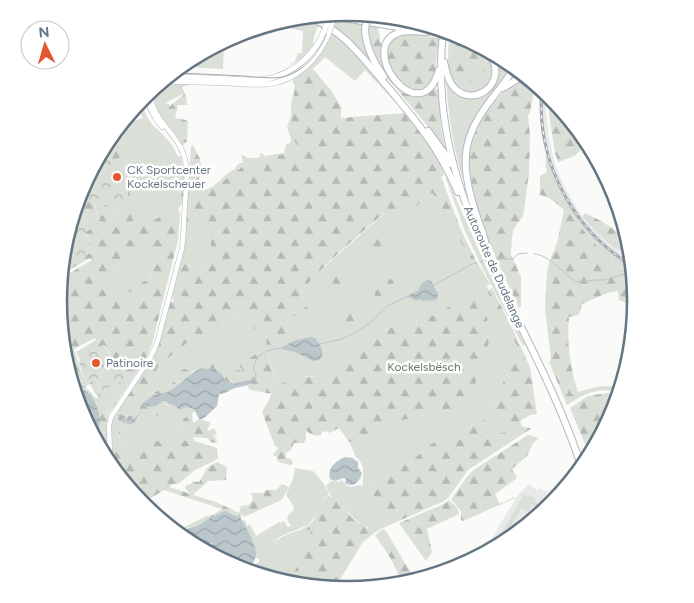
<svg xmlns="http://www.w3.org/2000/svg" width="694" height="603" viewBox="0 0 694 603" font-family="Figtree,sans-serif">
	<defs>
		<pattern id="forest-firs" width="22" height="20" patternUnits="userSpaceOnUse" patternTransform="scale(1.25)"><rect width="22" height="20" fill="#dadfd7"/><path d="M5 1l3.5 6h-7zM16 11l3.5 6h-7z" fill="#b4b9b4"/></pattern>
		<pattern id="park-crowns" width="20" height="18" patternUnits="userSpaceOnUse" patternTransform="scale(1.25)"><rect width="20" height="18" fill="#dadfd7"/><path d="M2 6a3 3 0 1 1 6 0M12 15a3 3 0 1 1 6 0" fill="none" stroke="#b4b9b4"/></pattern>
		<pattern id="water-waves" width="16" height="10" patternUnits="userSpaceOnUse" patternTransform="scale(1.25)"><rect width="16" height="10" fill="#bbc7cb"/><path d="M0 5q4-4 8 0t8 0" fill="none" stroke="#9ca6aa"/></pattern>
	</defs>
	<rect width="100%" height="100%" fill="#fafaf8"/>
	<g fill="#e8e9e9">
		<polygon points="539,89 547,94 546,113 549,138 555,164 565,188 582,216 604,240 627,258 629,266 610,253 601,244 582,224 566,201 554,178 546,153 542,137 539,107"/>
		<polygon points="530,483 531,486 539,491 539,488 545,491 548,490 537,515 530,513 523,525 484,551 518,495"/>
	</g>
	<g fill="#dadfd7">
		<path d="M336 19 362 23C363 40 367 54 375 69L333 27Z"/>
		<path d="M310 20 324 26 323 29 318 27 317 28 313 41 314 45C307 54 299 62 287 66L295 61 298 53H302L303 31 278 26Z"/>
		<path d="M332 31 359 57 398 105 365 70 355 81 325 57 313 69 292 117 290 128 300 147 285 154 250 161 214 188 212 187C219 182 227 172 235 169L237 165 243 162 241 154C248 159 252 159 260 157V153L263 154 264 156 284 153 286 145 290 143 291 139 287 127 291 117V104L295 86 293 83V79L304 70Z"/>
		<path d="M449 40 460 43 451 45 450 60H453L456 76 474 75 487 62 485 53C494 61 493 69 492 80 489 83 485 89 481 91 468 97 453 88 450 76 447 64 448 52 449 40Z"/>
		<polygon points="224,43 223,69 187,67"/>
		<path d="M495 59 511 70 472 126 465 177H462C453 145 448 113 446 80L461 95 489 90Z"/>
		<path d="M164 83H194L182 87 186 96H182L183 94 165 103 159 96 166 104 167 103 170 105 169 109 176 132 182 142H187L183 145H181C167 127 155 113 153 90H157L156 88Z"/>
		<path d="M141 100C143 108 146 116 151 123 160 133 173 142 177 155H178V165V156H180L181 157 183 169 178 170V208L134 231 121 210 113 213 110 218 105 220 97 221 96 208 123 205 126 203 130 202 123 126 124 124 143 118 137 105Z"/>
		<path d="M546 153C564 205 584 234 629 266L631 274 625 271 616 270 586 234 573 215 566 212C564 200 553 192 549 181 546 172 545 162 546 153Z"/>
		<polygon points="447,178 487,269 525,345 523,346 486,275 465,231 446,179"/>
		<path d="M428 191 434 195 441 216 450 223 474 266 489 290 488 293 521 351 515 358 491 407 500 412 505 432 486 438 482 417 463 431H456L431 444 410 462 371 477 370 488 377 506 383 528 381 529C375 527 368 528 362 526L332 498 326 486 331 481 338 482 342 480 347 486 353 487 358 485 363 486C362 472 367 466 355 456L354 452 349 442 377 434 393 422 450 410 489 329 484 301 479 297C465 300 448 305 438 314L374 333 357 342 321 377 306 376 276 389 273 393 271 386 275 381 267 351H255L259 353 244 371 234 369V364L195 367 202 368C196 371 189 371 183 375V381L174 382 166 387 150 395 144 392 159 365 187 342 184 332 186 327 215 332 226 320 240 312 245 313 254 329 267 333 268 336 290 331 287 322 288 319 302 301 301 295 304 288 315 275 385 213 410 210 418 205Z"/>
		<polygon points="206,212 212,252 207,268 194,270 181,258 186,226 189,225 197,213"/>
		<polygon points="147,247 156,247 151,270 152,279 144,281 144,290 147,292 146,300 134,306 119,299 120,288 112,286 116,266 124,262"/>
		<path d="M128 376 130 380 133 378 129 384V381C120 383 111 384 105 392L115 396 104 415 103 407 90 382 95 378 103 391Z"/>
		<path d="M574 379 578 392C592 388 604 383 619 388L618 392C603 389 594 390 580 397V395C572 396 571 393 569 386Z"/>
		<path d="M140 400 144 402 140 406 138 413 129 416 122 414 134 423 139 416V424L167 410 163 405C172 405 174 404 182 409L184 408V410H188L192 413C185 416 180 423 177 430L178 431 191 429 194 441 179 440 130 451 120 444 123 425 120 424 118 438H111V421L117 410Z"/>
		<polygon points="295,468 313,471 324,484 329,494 325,497 318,513 308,525 279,537 274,543 281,545 288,537 312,529 295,572 287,574 286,578 249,571 254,565 259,562 259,558 255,558 256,555 242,521 245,520 247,526 250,524 256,536 279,522 280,523 284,521 288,527 291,526 287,519 289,514 294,510 293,508 294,507 286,495 293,479"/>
		<polygon points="524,494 527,496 529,495 536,499 534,501 540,505 538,508 532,505 528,512 521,508 505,537 496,543"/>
	</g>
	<g fill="url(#forest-firs)" fill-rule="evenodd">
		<polygon points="367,23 384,26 383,28 378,28 382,49 397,86 407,93 433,88 438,90 441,128 446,153 430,129 385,75 378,64 368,38"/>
		<path d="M414 33 439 38C437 49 437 76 430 84 429 85 425 87 423 88 399 102 368 41 403 34 406 33 411 34 414 33Z"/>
		<path d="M460 43 472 47 485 53C487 61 487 66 483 73L474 75 468 88 461 87 456 76 453 60H450L451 45Z"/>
		<path d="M313 69 331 90 341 107V118L405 113C415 127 443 160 444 175L441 177 461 230 476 261 477 262 490 284 486 287 450 223 441 216 434 195 428 191 418 205 394 222 386 216 384 213C370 226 303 281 301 295 301 301 305 305 308 309L288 319C287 324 289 326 290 331 291 342 275 344 267 345L266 339 268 336 267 333 254 329 245 314 241 313 240 312 226 320 215 332 201 337 188 333 186 328 184 332 188 342 159 365 145 392 150 395 161 389 163 386 166 387 174 382 183 381V375H181V370L186 369 189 371H193C186 379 177 389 167 392 163 393 159 394 155 394 147 404 138 419 126 422L125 420 126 418 122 414 129 416 138 413 140 406 144 402 140 400 133 409 121 413 117 410 152 359 169 303 173 302 172 294 181 258 194 270 207 268 212 252 206 213H197L189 226H186L191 146 193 145 200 159 202 170 199 179 203 191 212 187 214 188 250 161 285 154 300 147 295 142 290 128 292 117 295 86 299 80Z"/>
		<path d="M522 78 535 86 530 112 528 116 530 135 529 173 525 204 523 216 513 230 511 249V254L521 277V306L519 308C503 274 487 241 477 206 473 194 469 181 469 169 468 149 475 131 485 115 495 99 506 87 522 78Z"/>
		<path d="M184 95 186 96 187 105H178L175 118 186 120 188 122 187 142H182C177 137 175 131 174 124L167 121 165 114C169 106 176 100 184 95Z"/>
		<polygon points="550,96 585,147 574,156 558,162 555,153 549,114"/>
		<polygon points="124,135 130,200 128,200 124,158 101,160 114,140"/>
		<path d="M178 170H183L185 175 183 202 178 209 180 213 178 240 152 344 147 356 133 378 130 380 128 376 126 378 125 375 127 374 118 358 113 360 104 345 88 353 85 347 96 340 95 338 74 349C78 359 79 369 84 378L79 385H75L58 301 63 277 92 260 90 258 64 273 65 268 95 250 85 232 90 229 77 207 80 191 85 184 87 202H95L97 221 100 220V216L103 215 106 220 110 218 113 213 121 210 122 207 131 204 134 230 178 208ZM147 247H156L151 270 152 279C143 281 140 282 139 290H144L147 292 146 299 137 300 134 305 128 301H125L119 299 122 295 120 290 124 292 134 291 139 285 133 282 120 288 112 286 116 266 124 262Z"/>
		<path d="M547 172 549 182 565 206 566 212 573 215 586 234 607 258 620 262V263L615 265 618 268 617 270 625 271 631 274 634 289H629L631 302 636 300V303L631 305 619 300 618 291 607 293 582 304 579 315 569 317C567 338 569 358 574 379L569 386C572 396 571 394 580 395V397L567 405 549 362 551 359 545 308 547 273 549 263 557 243 564 210C557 204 549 196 540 195V176Z"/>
		<path d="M585 213C596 218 616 228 623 239 625 243 626 250 627 255 608 246 595 231 582 216Z"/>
		<path d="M375 233 386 234 393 239C389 250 379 260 369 247L371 236Z"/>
		<path d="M330 270 340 273 343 278 342 284 336 290 326 289C321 284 321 280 323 274Z"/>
		<polygon points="384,277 390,278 394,282 392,291 385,296 376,297 374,293 375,285 380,283 379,279"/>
		<polygon points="492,288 513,330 530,367 537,414 530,415 520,421 522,427 532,428 468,470 448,498 444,501 383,528 377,506 370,488 371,477 410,462 431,444 456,431 463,431 482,417 488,424 486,438 505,432 500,413 491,407 515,358 520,351 488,293 489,290"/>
		<path d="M479 297 484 301 489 329 488 353 480 376 464 400 450 410 393 422 377 434 349 442 339 428 329 433 326 431 322 432 321 435C314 437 311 434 305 430L306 439 304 443H294L291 450 286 453V458L291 459 293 464 290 465 278 462 277 457 273 455 278 448 275 446 262 412 272 394 250 390 247 386 251 383 247 380 234 385 225 381 213 369 194 367C208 358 218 361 234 364V369L243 371 239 365 258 353 254 350 262 347H273V349L267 351 275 382 271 386 273 393C287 375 300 376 321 377L357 342 374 333 438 314C448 305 465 300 479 297Z"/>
		<polygon points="344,311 355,312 359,320 350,330 337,328 334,324 337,315"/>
		<path d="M126 380 129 381V384L108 415V454L103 446 102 436 95 435 90 428 96 429 100 427C100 416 99 404 91 396 89 393 84 392 80 390L76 392 75 389 86 388 92 393 95 398H98L90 384V382L93 381 101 397 105 414 115 396 105 392 108 388Z"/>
		<polygon points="607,393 617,395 614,412 588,451 570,408 588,396"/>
		<path d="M163 401H166L168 404 164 405 167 407V410C158 415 149 422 139 425V416L145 406 155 407Z"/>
		<path d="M186 407 194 409 195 411 192 413 193 423 199 419 210 422V424L207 430 209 431 214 428 217 434 213 436 216 438 217 442 216 443 211 442 207 438 193 437 190 429 178 431 177 430C180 423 185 416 192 413L188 410H184V408Z"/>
		<polygon points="120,424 123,425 120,444 130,451 143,442 179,440 194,441 217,448 218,458 214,461 195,470 178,484 173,484 169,487 191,494 185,488 185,486 191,484 193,481 199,482 208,467 217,462 227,467 226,480 208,481 193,495 216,502 239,513 241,506 249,505 253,499 251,493 263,493 266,490 276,490 282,484 289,487 283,498 279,501 244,517 240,514 241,518 228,512 208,519 199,525 184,529 183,528 206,516 213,515 222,509 164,490 141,504 112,460 111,438 118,438"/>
		<path d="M528 435 539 438 533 443 527 456 512 469 517 478 495 494 500 504 514 497 515 498 463 521 461 520V511L451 499C459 489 465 477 475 469Z"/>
		<path d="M328 495C342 504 353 524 368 528L374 525 377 528 381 529 374 533 363 542 336 586 332 588 286 578 287 574 295 571 312 529 288 537 281 545 274 543C285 532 299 533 309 525 319 516 320 502 328 495Z"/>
		<path d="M449 500C453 504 459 508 459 514L427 529 432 552 426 561 399 523 444 504Z"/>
		<polygon points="383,529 386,531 412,575 406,579 401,580 391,559 375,535"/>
	</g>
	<g fill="url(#park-crowns)">
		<polygon points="124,158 128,199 130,200 130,202 126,203 123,205 96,208 95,202 87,202 85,184 101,160"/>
		<polygon points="77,207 90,229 85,233 95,250 65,268"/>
		<polygon points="103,345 108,353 113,360 118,357 127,373 125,375 126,378 103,391 95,378 91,381 90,384 87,385 86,388 78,388 77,386 79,385 84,378 79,363 80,359 76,352 85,347 88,353"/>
	</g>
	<g fill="url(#water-waves)">
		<path d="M427 280 431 281C434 285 435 290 438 294L437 299C432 302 428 299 423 301L419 299 417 301 411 298 406 297 416 291H418L421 284Z"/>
		<path d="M311 337 315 338C320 345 326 352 320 360L313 361 295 352 282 349V347L296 340Z"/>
		<path d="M202 368 213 369 222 374 225 381 234 384 247 380 250 381 251 383C246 387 241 386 235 388 229 390 226 394 219 394L217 406 203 419H199L194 409 186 407 182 409H178L176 406 168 404 166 401H163L155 407 145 406 134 423C130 425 121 423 118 419V415L122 414 126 418 125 420 126 422C132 421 138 415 142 410 144 407 144 403 147 400 154 393 162 394 169 391 183 384 187 373 202 368Z"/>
		<path d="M84 390C94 395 99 408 100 420 100 422 100 427 99 428 93 435 82 416 80 412 77 406 77 398 76 392Z"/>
		<path d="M346 457 352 458 358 462V468L362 473C360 481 354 489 345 483L346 479 344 478 335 481 330 479C327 468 336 460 346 457Z"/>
		<path d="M225 511 241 518C245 527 258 547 256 556 254 562 251 566 247 571L236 568 211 552 212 550V543L209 544 208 550 180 531 199 525 208 519Z"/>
	</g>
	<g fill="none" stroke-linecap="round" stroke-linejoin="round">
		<g stroke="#bbc7cb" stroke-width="1">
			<path d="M534 254C550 255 563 274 576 282L596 280H605L617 276 626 274"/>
			<polyline points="497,259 513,259 518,254 527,253"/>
			<polyline points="480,262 483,262"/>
			<polyline points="434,285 472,264 477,263"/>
			<polyline points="320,344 342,339 358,331 370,323 387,306 406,297"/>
			<path d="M250 381 256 377V375C253 371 253 368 255 363 259 352 271 349 281 348"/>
		</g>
		<g stroke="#b3babf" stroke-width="5.5">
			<g id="secondary">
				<path d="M146 95C148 107 154 117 162 127"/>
				<path d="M110 457 109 425 111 417 150 358 157 343 182 248 183 238C184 227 184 215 185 203 186 187 189 169 183 153 174 129 153 122 150 92"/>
			</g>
		</g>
		<g stroke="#b5babe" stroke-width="6">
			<g id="primary">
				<path d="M173 77C193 77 212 78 232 79 243 80 256 81 267 79 293 74 315 55 324 31"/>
				<path d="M167 81C188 82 208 82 229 83 241 84 254 85 267 84 297 81 318 59 329 33"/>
			</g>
		</g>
		<g stroke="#b4b9bd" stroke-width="8">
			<g id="motorway">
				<polyline points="332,16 410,29"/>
				<path d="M313 19C343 31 361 56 381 79 401 103 423 128 439 155 446 167 452 179 458 192"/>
				<polyline points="432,29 440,31"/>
				<path d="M365 30C366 47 374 63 384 77"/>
				<path d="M427 32C419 32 409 30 401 32 353 45 421 135 439 70"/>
				<path d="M443 32C429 162 488 256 541 368 556 399 569 430 580 462"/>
				<polyline points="450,37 468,42"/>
				<path d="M444 62C446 70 447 78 452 85 470 110 507 86 492 58"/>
				<polyline points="503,88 521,77"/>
				<polyline points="428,131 445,154 450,164"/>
				<path d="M486 249C486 239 482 231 479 223 476 214 473 205 471 197 461 160 464 136 487 105 495 94 505 83 512 71"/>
			</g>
		</g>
		<use href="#secondary" stroke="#fff" stroke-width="4.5"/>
		<use href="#primary" stroke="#fff" stroke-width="5"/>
		<use href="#motorway" stroke="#fff" stroke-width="6"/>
		<path stroke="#a2aab0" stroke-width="1" d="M178 73C200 74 221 75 243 76 256 77 269 79 282 77 311 71 326 41 333 15"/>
		<g stroke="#a2aab0" stroke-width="3">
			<path id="rail" d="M542 91C536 159 571 227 629 264"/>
		</g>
		<use href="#rail" stroke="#fff" stroke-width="1" stroke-dasharray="4" stroke-linecap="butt"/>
		<g stroke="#b5babe" stroke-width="6" stroke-linecap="butt">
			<g id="primary-bridge">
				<polyline points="324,31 330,16"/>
				<polyline points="329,33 335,15"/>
			</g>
		</g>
		<g stroke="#b4b9bd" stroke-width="8" stroke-linecap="butt">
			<g id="motorway-bridge">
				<polyline points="365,30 367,17"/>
				<polyline points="440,35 450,37"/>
			</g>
		</g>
		<use href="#primary-bridge" stroke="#fff" stroke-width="5"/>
		<use href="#motorway-bridge" stroke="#fff" stroke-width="6"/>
	</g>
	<g fill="#e4572e" stroke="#fff" stroke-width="2">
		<circle cx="117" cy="177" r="5"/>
		<circle cx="96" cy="363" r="5"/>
	</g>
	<g text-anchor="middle" stroke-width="5" stroke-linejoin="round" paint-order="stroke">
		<g font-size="12" fill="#657683" stroke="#fff" text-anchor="start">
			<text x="127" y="174">CK Sportcenter<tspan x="127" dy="14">Kockelscheuer</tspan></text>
			<text x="106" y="367">Patinoire</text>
		</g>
		<g font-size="12" fill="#657683" stroke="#fff">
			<text transform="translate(494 267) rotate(66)" y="4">Autoroute de Dudelange</text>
		</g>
		<g font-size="12" fill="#687a64" stroke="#fff">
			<text x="424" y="371">Kockelsbësch</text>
		</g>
	</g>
	<path d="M0 0H694V603H0ZM67 301a280 280 0 1 1 560 0a280 280 0 1 1-560 0Z" fill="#fff" fill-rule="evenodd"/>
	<path fill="none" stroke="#657683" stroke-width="2.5" d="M67 301a280 280 0 1 1 560 0a280 280 0 1 1-560 0Z"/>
	<g transform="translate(45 45) rotate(355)"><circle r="24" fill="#ffffff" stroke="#c1c8cd"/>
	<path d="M0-4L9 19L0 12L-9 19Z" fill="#e4572e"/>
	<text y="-8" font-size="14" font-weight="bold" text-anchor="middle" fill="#657683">N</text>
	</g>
</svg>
